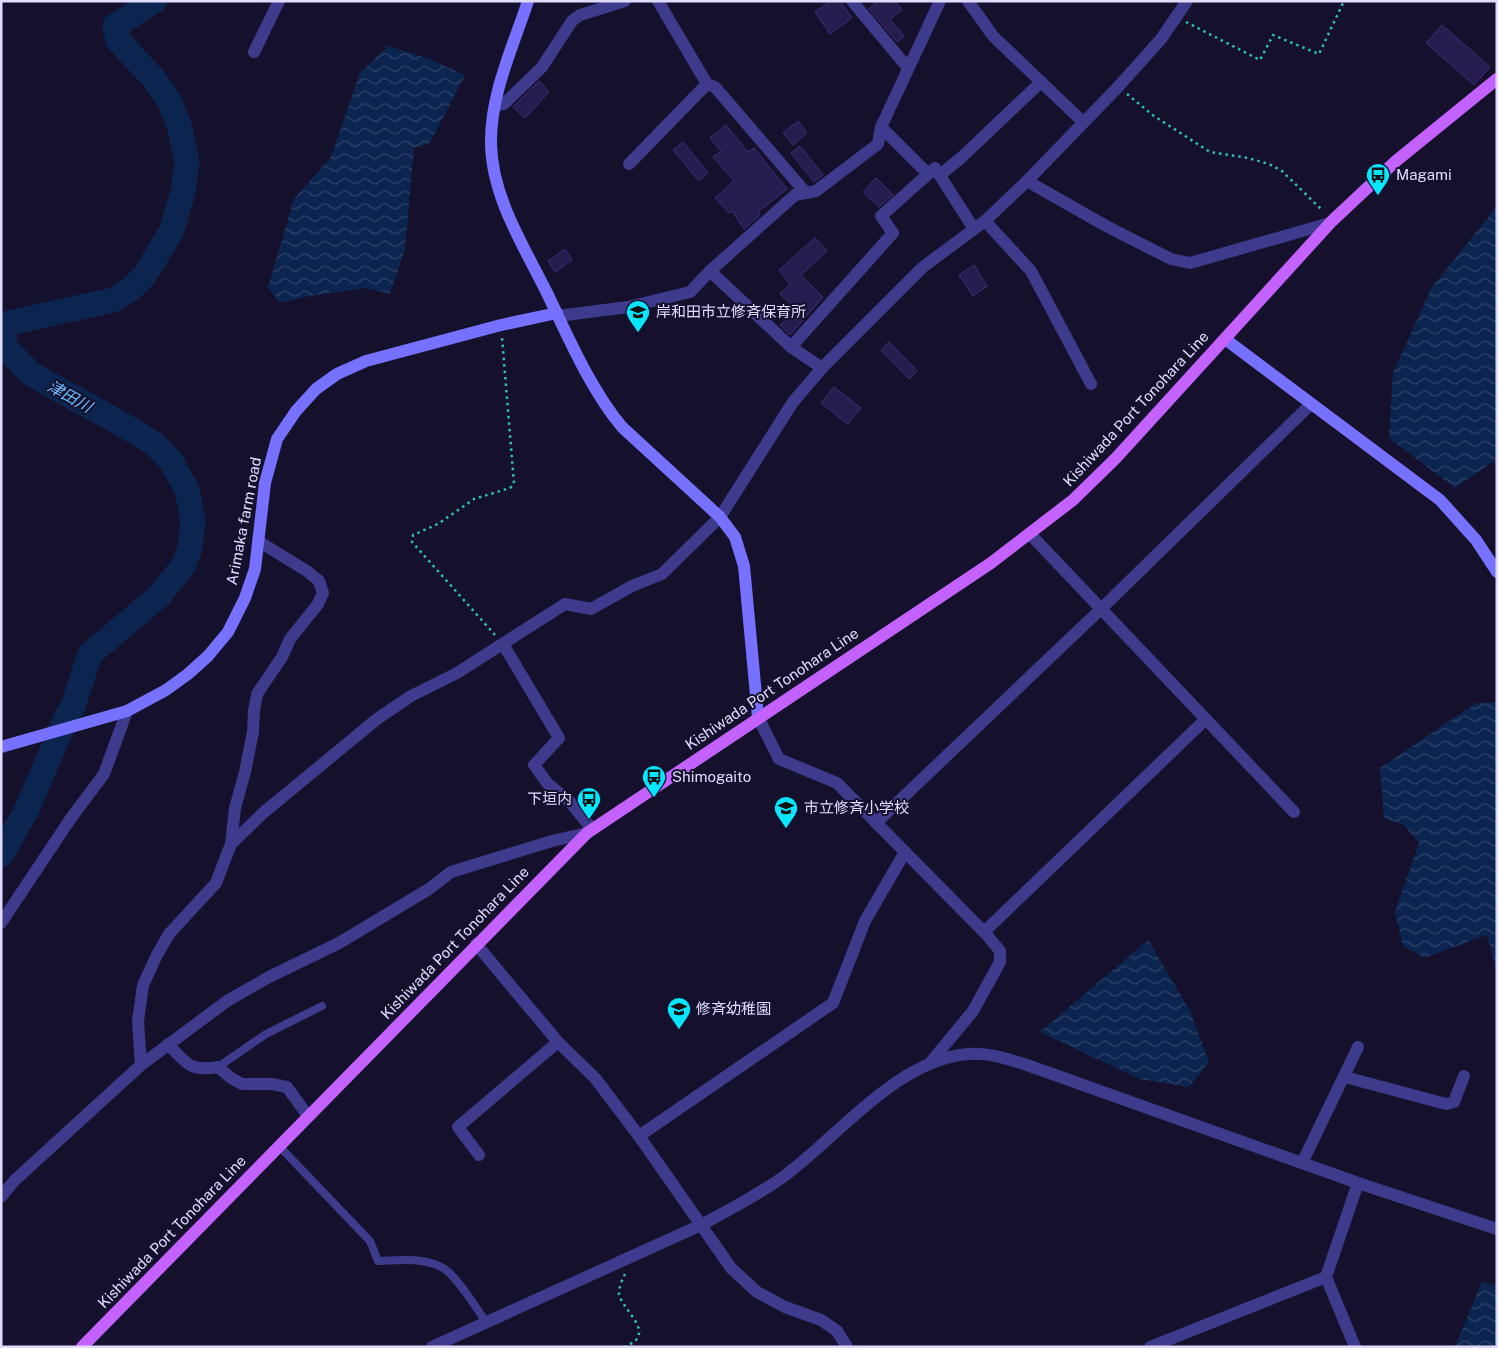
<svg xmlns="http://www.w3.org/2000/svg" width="1498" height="1348" viewBox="0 0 1498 1348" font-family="'Public Sans','Noto Sans JP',sans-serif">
	<defs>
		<pattern id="water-waves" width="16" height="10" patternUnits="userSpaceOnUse" patternTransform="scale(1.25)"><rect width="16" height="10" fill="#0c2550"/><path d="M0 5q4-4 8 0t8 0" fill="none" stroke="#2f446a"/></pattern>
	</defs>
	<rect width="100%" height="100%" fill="#15112c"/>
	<g fill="url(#water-waves)">
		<polygon points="388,46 427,58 465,75 430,143 414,148 405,249 390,294 365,288 310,296 280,303 268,287 294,199 331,157 360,73"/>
		<polygon points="1497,206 1497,464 1493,462 1455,488 1389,438 1393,373 1432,287"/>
		<polygon points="1497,702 1497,973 1487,935 1424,958 1403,946 1395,912 1419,843 1404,825 1384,818 1380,768 1476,703"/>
		<polygon points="1148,940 1190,1011 1209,1062 1189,1087 1140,1079 1040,1032"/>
		<polygon points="1482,1282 1497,1286 1497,1347 1455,1347"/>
	</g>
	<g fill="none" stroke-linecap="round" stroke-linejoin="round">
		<polyline stroke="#0c2550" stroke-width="25" points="1,855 27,809 66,718 73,706 90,654 159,596 183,566 190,548 193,521 187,490 171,461 152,442 125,426 31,374 5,347 4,333 9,323 113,300 130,290 144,276 171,232 183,192 187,162 179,125 169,100 154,79 118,40 115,26 154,1"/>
	</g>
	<g fill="#261c4d" stroke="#3d2e7a">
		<polygon points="831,1 840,1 852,18 830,34 815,12"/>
		<polygon points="878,1 895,1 902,10 890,19 904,36 897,42 869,9"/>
		<polygon points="1442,25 1490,67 1474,85 1426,43"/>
		<polygon points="539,81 549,92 525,118 513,107"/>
		<polygon points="798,121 807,133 793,145 783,133"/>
		<polygon points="726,125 748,152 754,148 787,189 758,212 760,215 744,229 732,211 729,213 715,198 734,181 713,157 721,151 710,138"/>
		<polygon points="683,142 708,173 699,181 673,150"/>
		<polygon points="800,146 823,175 814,182 791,153"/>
		<polygon points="876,178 893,195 879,207 863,192"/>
		<polygon points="815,238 827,251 801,275 823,297 790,335 780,325 796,309 780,294 790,284 779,270"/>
		<polygon points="565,249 572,260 555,272 548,261"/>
		<polygon points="974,265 987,286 973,296 959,275"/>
		<polygon points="889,342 917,371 909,379 881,350"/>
		<polygon points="834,387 861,408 848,424 821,403"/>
	</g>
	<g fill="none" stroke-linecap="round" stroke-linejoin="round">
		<g stroke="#2ec0b8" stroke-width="2.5" stroke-dasharray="2.5 4" stroke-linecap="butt">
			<polyline points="1186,22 1260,60 1273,35 1319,54 1344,1"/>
			<polyline points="1127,94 1154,116 1210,152 1248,158 1269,164 1282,171 1323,211"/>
			<polyline points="495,635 412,542 413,535 438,524 474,499 510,488 514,484 502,337"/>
			<path d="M625 1274C622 1280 619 1287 619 1294 621 1307 648 1327 636 1340 633 1343 628 1345 625 1347"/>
		</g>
		<g stroke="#3e3b8c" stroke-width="8">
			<polyline points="218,1067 266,1034 322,1006"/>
			<path d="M279 1146 370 1241 378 1261C398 1260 425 1257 443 1268 456 1275 477 1309 486 1322"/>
		</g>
		<g stroke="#3e3b8c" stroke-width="12">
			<polyline points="852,1 908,68"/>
			<polyline points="968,1 993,36 1083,122"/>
			<polyline points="254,52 279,1"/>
			<polyline points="707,84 715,87 806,193"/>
			<polyline points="495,106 504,104 542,67 572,21 580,15 625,1"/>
			<polyline points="881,127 928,174"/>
			<polyline points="629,164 707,84 658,1"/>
			<polyline points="940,175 962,157 1041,82"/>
			<polyline points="1027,181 1106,226 1171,259 1190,263 1330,223"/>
			<polyline points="985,221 1031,271 1091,384"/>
			<polyline points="710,271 791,347 822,368"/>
			<polyline points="558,316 628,307 690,292 710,271 795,195 816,191 878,144 881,127 940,1"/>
			<polyline points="791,347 893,233 881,216 935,168 974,229"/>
			<polyline points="1030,534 1294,812"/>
			<polyline points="503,644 559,738 534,765 548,784 570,802 592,829"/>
			<polyline points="758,717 779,759 837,783 986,934 1000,951 1000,962 973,1011 930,1063"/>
			<polyline points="876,823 1101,609 1311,404"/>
			<polyline points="231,844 235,808 245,772 253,732 254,711 257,694 282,657 290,639 318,604 323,593 319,581 307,571 258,541"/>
			<polyline points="1,923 71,818 104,774 127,711"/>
			<polyline points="984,932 1206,719"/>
			<polyline points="476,944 558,1042 595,1078 639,1136 731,1268 757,1292 785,1307 821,1320 837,1331 847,1347"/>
			<path d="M168 1044C186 1063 190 1072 218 1067L231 1078 242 1084H272L287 1087 308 1116"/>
			<polyline points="141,1065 138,1021 143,985 157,955 169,934 216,883 231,844 263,813 377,719 411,696 457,673 565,604 591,609 632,586 662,574 720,517 793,402 822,368 923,267 985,221 1027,181 1118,87 1161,39 1187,1"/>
			<polyline points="1345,1077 1446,1104 1454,1102 1464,1076"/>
			<polyline points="639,1136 833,1003 865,921 905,852"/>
			<polyline points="479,1155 458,1127 558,1042"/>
			<polyline points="1302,1163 1358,1047"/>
			<polyline points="1,1197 14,1181 141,1065 227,1001 269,977 339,943 429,889 451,872 552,841 587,833"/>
			<path d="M432 1347 701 1225C729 1210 758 1195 783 1177 838 1137 896 1060 968 1054 988 1052 1008 1059 1027 1065L1358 1183 1497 1229"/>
			<polyline points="1150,1347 1326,1277"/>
			<polyline points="1355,1347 1326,1277 1358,1183"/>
		</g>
		<g stroke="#7672ff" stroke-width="12">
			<path d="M528 1C513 47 490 95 491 144 492 198 525 248 548 295 569 339 591 390 622 427L720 517 735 537 744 566 758 717"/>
			<polyline points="1225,339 1440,500 1476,540 1497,572"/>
			<polyline points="1,747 127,711 166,690 188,674 208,656 228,632 245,598 255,569 265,483 277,439 296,411 316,389 337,374 366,361 501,325 557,313"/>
		</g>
		<polyline stroke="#c462ff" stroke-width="12" points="82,1347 587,833 991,563 1073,500 1116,458 1332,221 1396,161 1497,79"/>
	</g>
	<defs>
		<g id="bus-pin" transform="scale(1.25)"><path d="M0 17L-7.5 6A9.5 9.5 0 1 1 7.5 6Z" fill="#07e6ff" stroke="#15112c"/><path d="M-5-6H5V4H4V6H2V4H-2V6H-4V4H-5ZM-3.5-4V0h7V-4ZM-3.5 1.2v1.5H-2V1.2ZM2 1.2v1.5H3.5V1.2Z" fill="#111"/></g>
		<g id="school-pin" transform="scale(1.25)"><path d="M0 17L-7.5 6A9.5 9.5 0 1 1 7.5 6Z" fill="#07e6ff" stroke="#15112c"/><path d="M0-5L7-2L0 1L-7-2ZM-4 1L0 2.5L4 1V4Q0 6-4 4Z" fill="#111"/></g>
	</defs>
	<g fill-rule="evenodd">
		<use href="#bus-pin" x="1378" y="175"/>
		<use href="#school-pin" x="638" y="312"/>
		<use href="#bus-pin" x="654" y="777"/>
		<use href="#bus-pin" x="589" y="799"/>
		<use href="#school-pin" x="786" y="808"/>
		<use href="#school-pin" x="679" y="1009"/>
	</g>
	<g text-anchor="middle" stroke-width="4" stroke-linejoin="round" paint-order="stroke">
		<g font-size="15" fill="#e0dbff" stroke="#15112c" text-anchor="start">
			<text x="1396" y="180">Magami</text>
			<text x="656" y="317">岸和田市立修斉保育所</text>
			<text x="672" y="782">Shimogaito</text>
			<text x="572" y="804" text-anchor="end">下垣内</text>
			<text x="804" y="813">市立修斉小学校</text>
			<text x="696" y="1014">修斉幼稚園</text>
		</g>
		<g font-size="15" fill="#e0dbff" stroke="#15112c">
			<text transform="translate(1136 409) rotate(-47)" y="5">Kishiwada Port Tonohara Line</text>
			<text transform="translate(244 521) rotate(-79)" y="5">Arimaka farm road</text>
			<text transform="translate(772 689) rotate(-34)" y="5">Kishiwada Port Tonohara Line</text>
			<text transform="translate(455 943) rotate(-46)" y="5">Kishiwada Port Tonohara Line</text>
			<text transform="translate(172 1232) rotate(-46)" y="5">Kishiwada Port Tonohara Line</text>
		</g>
		<g font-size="16" font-style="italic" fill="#69baff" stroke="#15112c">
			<text transform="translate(70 396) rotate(29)" y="6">津田川</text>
		</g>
	</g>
	<rect width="1498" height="1348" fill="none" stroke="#e0dbff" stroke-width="5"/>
</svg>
